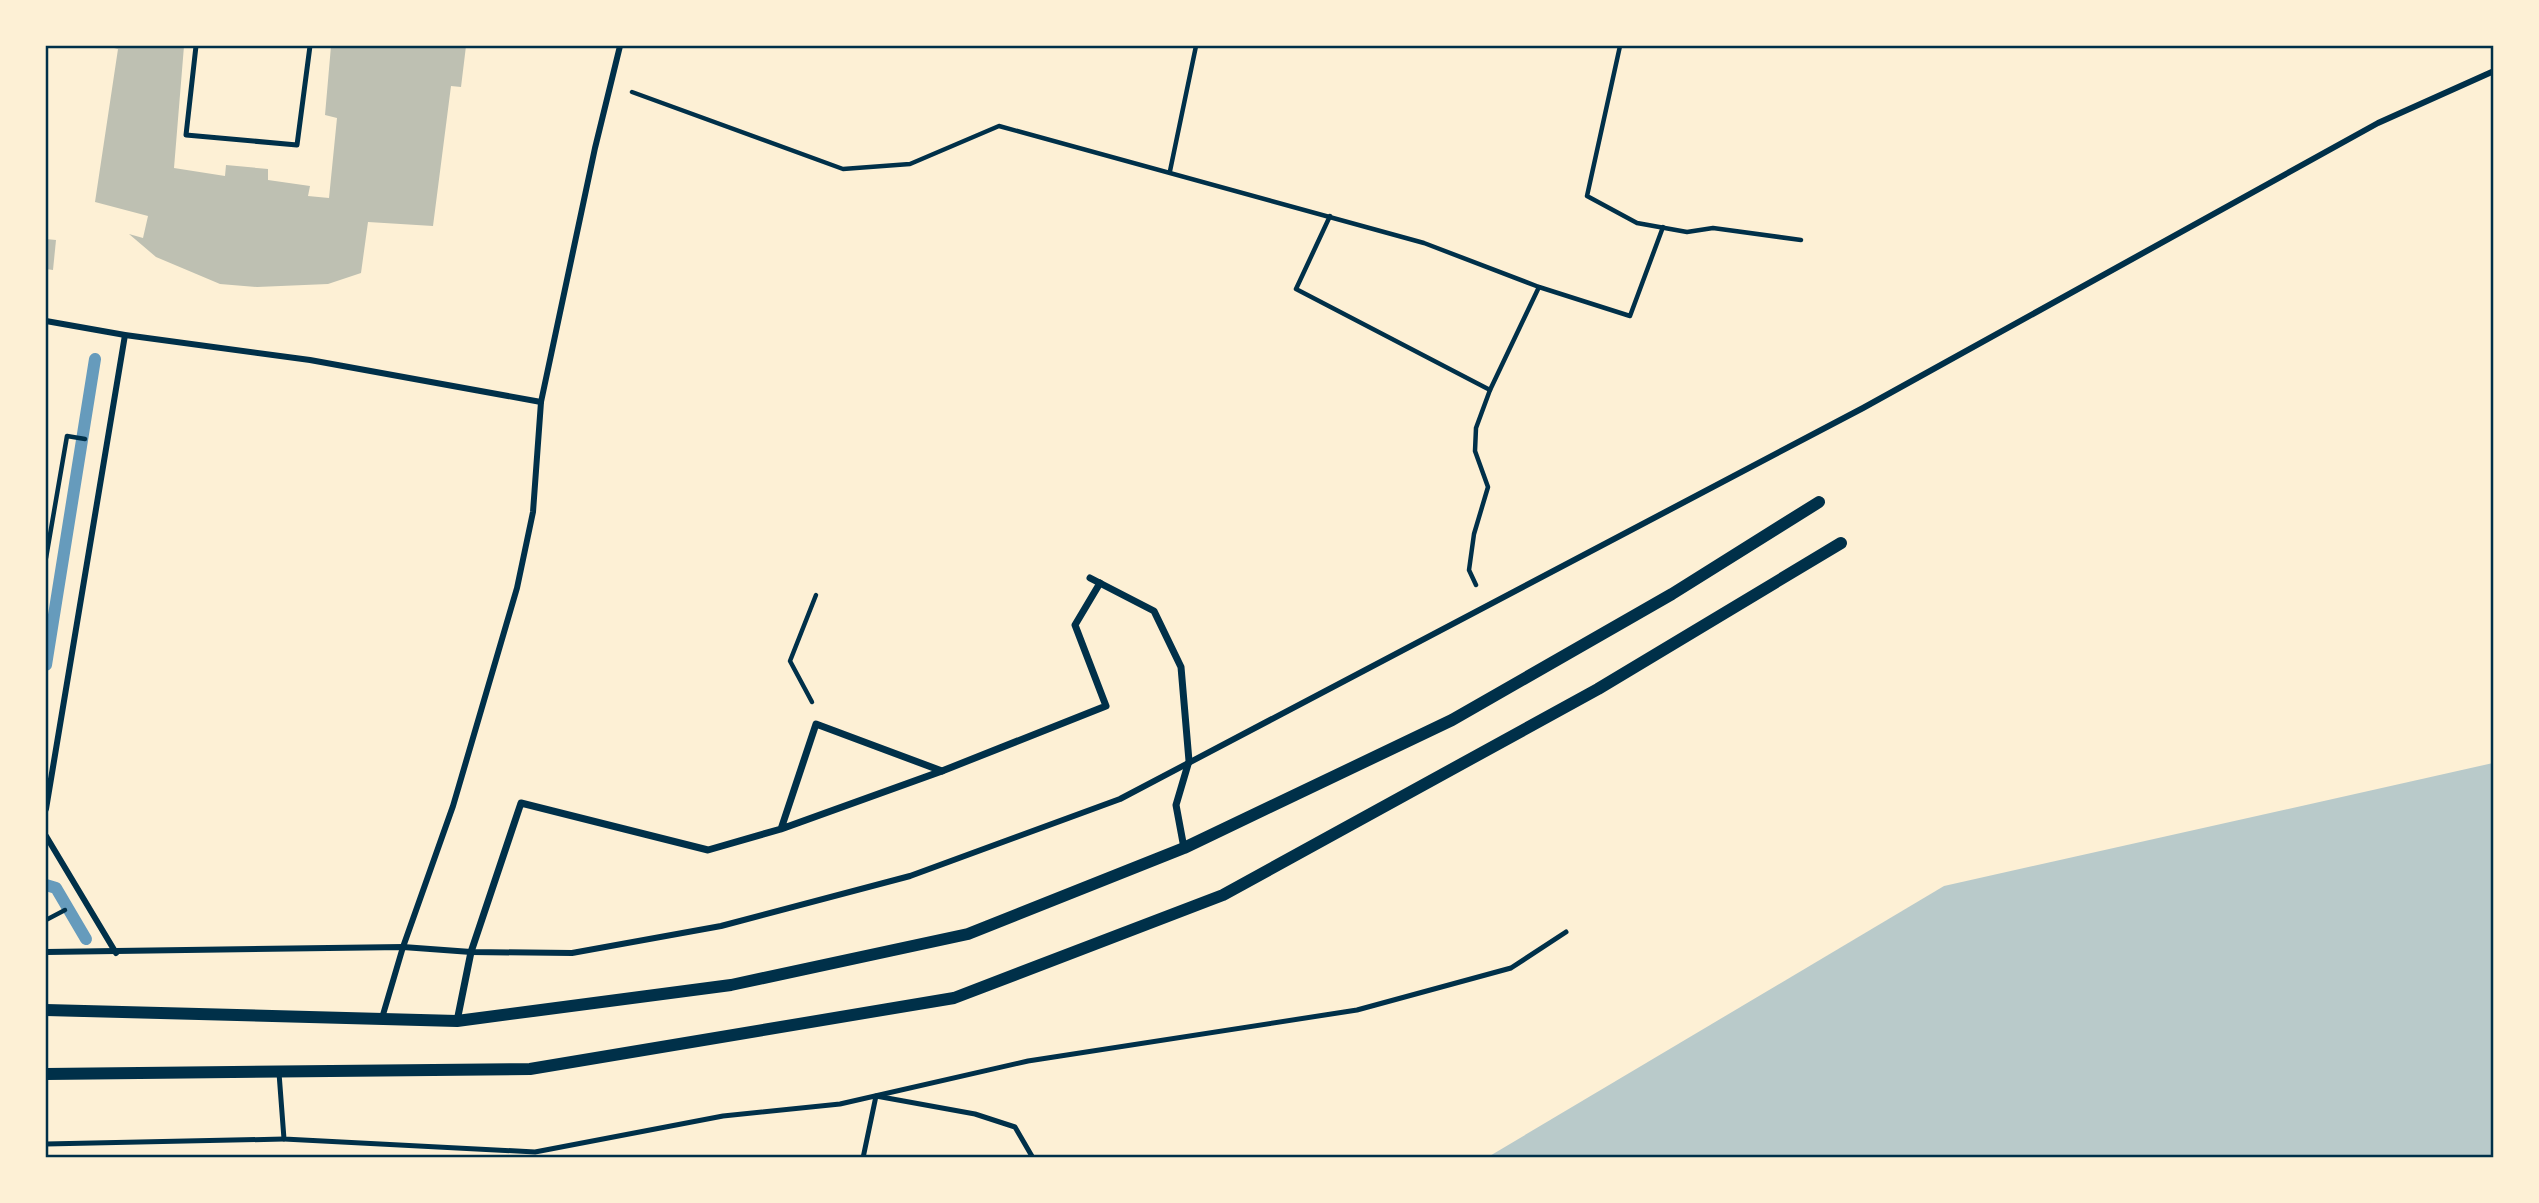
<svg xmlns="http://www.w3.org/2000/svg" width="2539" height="1203" viewBox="0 0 2539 1203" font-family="'Times New Roman',serif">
	<rect width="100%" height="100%" fill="#fdf0d5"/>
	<polygon fill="#b9caca" points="2493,763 2493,1157 1488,1157 1944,886"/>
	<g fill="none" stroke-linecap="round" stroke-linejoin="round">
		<g stroke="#669bbc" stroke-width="12">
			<polyline points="46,665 95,359"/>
			<polyline points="46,885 56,888 86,939"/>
		</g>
	</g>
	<g fill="#bec0b2">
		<polygon points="106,46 184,46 174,168 225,176 226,165 268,169 268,180 310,186 308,196 329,198 337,118 325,115 331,46 466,46 461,87 451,86 433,226 368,222 361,273 328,284 257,287 220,284 156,257 129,234 143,238 148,216 95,202 118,49"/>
		<polygon points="46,239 56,240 53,270 46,269"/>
	</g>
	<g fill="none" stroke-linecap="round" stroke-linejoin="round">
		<g stroke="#003049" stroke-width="4.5">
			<polyline points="1620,46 1587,196 1637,223 1687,232 1713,228 1801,240"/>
			<polyline points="632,92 843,169 910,164 999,126 1424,243 1539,287 1630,316 1663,227"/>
			<polyline points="1170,171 1196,46"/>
			<polyline points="1330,216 1296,289 1490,390"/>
			<polyline points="46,558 67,436 85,439"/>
			<polyline points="1476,585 1469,570 1474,534 1488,487 1475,451 1476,428 1490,390 1539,287"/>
			<polyline points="812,702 790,661 816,595"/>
			<polyline points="46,920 65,910"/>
		</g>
		<g stroke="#003049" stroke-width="5">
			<polyline points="196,46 186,135 297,145 310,46"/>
			<polyline points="279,1073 284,1139 535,1152 723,1116 840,1104 1028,1061 1357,1010 1511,968 1566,932"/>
			<polyline points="46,1144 284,1139"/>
			<polyline points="863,1158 876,1096 975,1114 1015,1127 1033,1158"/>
		</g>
		<g stroke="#003049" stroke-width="6">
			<polyline points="46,321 125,335 310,360 541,402 595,148 620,46"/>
			<polyline points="46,809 125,335"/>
			<polyline points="46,836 116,953"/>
			<polyline points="46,952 403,947 471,952 572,953 721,926 910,876 1120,799 1863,408 2378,123 2494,71"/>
			<polyline points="382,1018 403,947 453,806 517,588 533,512 541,402"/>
		</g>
		<g stroke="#003049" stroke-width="7">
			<polyline points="1090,578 1154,611 1181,667 1189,761 1176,805 1184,848"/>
			<polyline points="942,771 1106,706 1075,625 1100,583"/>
			<polyline points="457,1021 471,952 521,803 708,850 781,829 942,771 816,724 781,829"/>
		</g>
		<g stroke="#003049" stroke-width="12">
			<polyline points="46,1010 457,1021 731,985 968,934 1184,848 1452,720 1672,594 1819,502"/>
			<polyline points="46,1074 530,1069 954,998 1223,895 1598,689 1841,543"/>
		</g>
	</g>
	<rect width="2539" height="1203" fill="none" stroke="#fdf0d5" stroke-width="94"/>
	<rect x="47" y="47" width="2445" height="1109" fill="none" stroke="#003049" stroke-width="2.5"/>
</svg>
